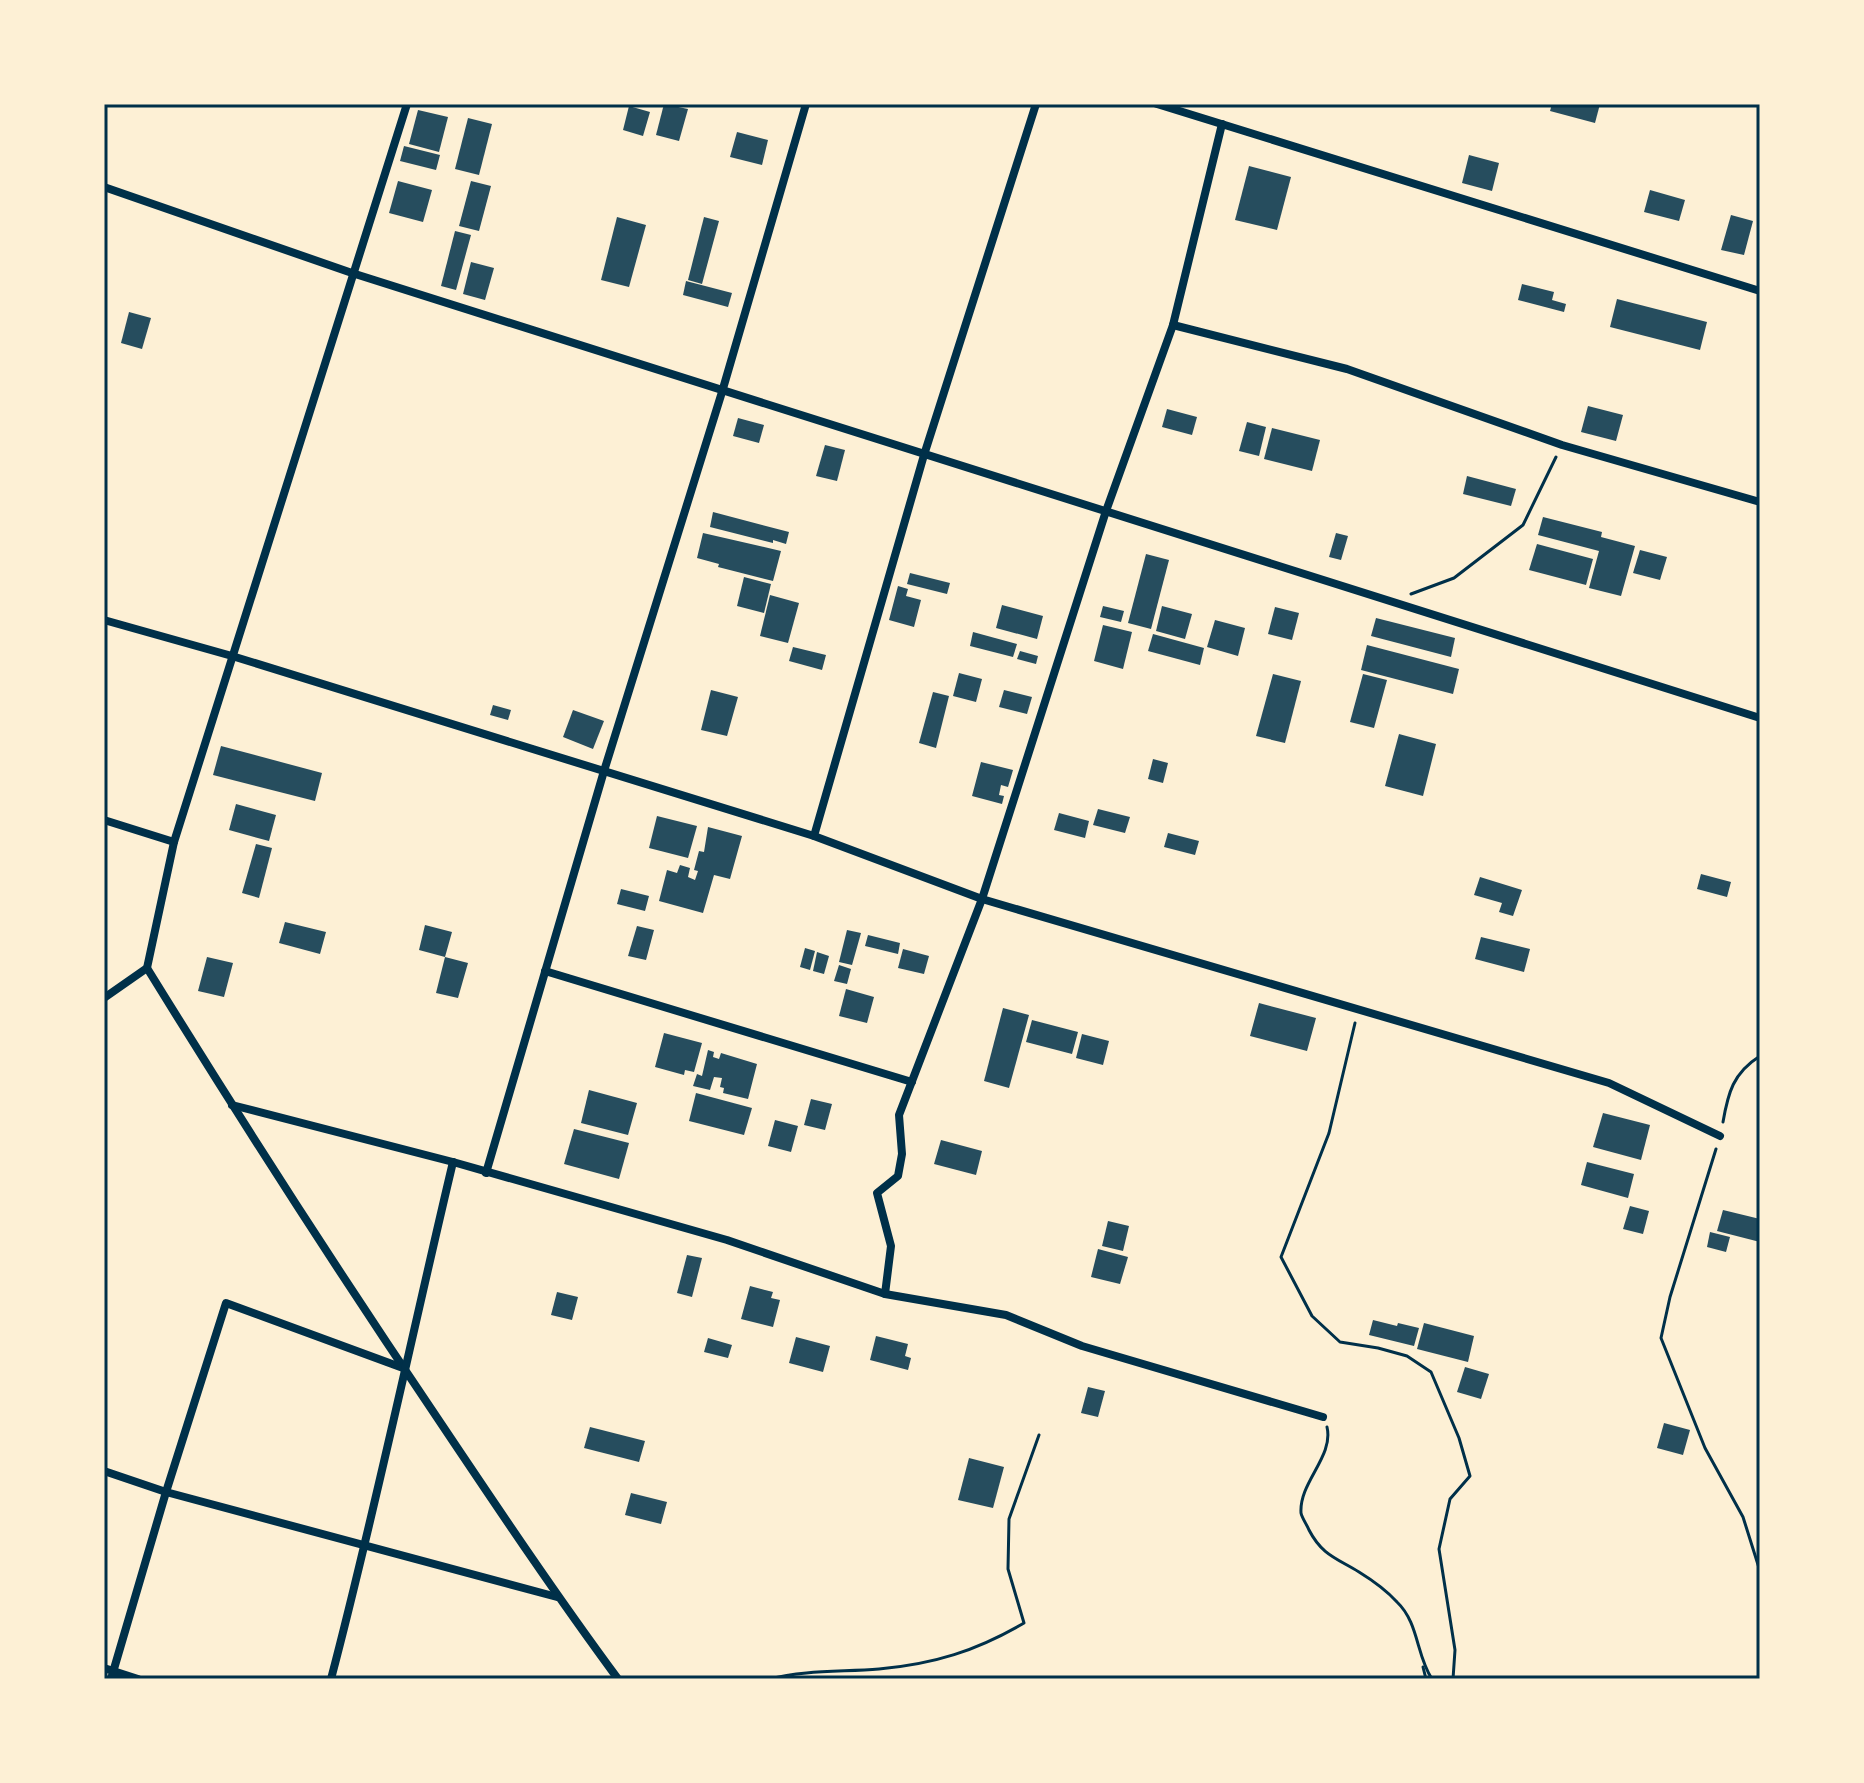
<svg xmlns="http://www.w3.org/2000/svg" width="1864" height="1783" viewBox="0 0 1864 1783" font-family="Raleway,sans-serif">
	<rect width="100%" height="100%" fill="#fdf0d5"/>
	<g fill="#264d5e">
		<polygon points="664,104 688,109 679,141 656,135"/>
		<polygon points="1552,104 1600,104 1595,123 1550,111"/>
		<polygon points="629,106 650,112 643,136 623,130"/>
		<polygon points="418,110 448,117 439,152 409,144"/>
		<polygon points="468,118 492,124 479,175 455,169"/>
		<polygon points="737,132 768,140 762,165 730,157"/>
		<polygon points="404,146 440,155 436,170 400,161"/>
		<polygon points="1469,155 1499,163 1492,191 1462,183"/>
		<polygon points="1249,166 1291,177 1277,230 1235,220"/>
		<polygon points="398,181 432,190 423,222 389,213"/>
		<polygon points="471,181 491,186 479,231 459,226"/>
		<polygon points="1650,190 1685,200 1679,221 1644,212"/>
		<polygon points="1731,215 1753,221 1744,255 1721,250"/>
		<polygon points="617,217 646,225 629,287 601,280"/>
		<polygon points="704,217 719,221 702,284 688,280"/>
		<polygon points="455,231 471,235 456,290 441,286"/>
		<polygon points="471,262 494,268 485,300 463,294"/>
		<polygon points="686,281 732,293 728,307 683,295"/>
		<polygon points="1522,284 1554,292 1552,300 1566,304 1564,312 1518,300"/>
		<polygon points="1617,299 1707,322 1700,350 1610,327"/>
		<polygon points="129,312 151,318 142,349 121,343"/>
		<polygon points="1588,406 1623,415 1616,441 1581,432"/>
		<polygon points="1167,409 1197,417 1192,435 1162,427"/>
		<polygon points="738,418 764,425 759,443 733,436"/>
		<polygon points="1247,422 1266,427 1259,456 1239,451"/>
		<polygon points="1272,428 1320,440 1312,471 1264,459"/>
		<polygon points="825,445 845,450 837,481 816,476"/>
		<polygon points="1467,476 1516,489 1511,506 1463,494"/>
		<polygon points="713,512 789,532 786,544 773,540 773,543 710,527"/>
		<polygon points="1543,517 1602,532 1601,537 1635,546 1621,596 1589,588 1599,551 1538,535"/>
		<polygon points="703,533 781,551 773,581 718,567 719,564 697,558"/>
		<polygon points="1336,533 1348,536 1341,560 1329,557"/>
		<polygon points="1537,544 1593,559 1586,585 1529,570"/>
		<polygon points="1640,550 1667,557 1660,580 1633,573"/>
		<polygon points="1146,554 1169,560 1151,629 1128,623"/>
		<polygon points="910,573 950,583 947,594 907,584"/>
		<polygon points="744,577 771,584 764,613 737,606"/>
		<polygon points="898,586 908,589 906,596 921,600 914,627 889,620"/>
		<polygon points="770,595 799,603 788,643 760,636"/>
		<polygon points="1002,605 1043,616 1037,639 996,628"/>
		<polygon points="1103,606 1124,611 1121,622 1100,617"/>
		<polygon points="1162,606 1192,614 1185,639 1156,631"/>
		<polygon points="1275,607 1299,613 1292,640 1268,634"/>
		<polygon points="1376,618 1455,638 1451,657 1371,636"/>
		<polygon points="1215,620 1245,628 1238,656 1207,647"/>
		<polygon points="1103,625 1132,632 1123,669 1094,661"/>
		<polygon points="973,632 1017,644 1013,657 970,646"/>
		<polygon points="1153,634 1204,648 1200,665 1148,651"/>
		<polygon points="1367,645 1459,669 1453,694 1361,670"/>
		<polygon points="793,647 826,655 822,670 789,661"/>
		<polygon points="1020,651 1038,656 1036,664 1017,659"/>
		<polygon points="959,673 982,679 976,702 953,696"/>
		<polygon points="1273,674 1301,681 1285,743 1256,736"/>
		<polygon points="1363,674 1387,680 1374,728 1350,722"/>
		<polygon points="711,690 738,697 727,736 701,730"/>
		<polygon points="1004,690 1032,697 1027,714 999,707"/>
		<polygon points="933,692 949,696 936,748 919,743"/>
		<polygon points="493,705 511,710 508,720 490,715"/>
		<polygon points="573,710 604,721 593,749 563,737"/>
		<polygon points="1399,734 1436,744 1423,796 1385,786"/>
		<polygon points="221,746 322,773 315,801 213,775"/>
		<polygon points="1153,759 1168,763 1163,783 1148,779"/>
		<polygon points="981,762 1013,770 1008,787 1001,785 999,795 1004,796 1002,804 972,796"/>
		<polygon points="236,804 276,815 269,841 229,830"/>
		<polygon points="1098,809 1130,817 1125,833 1093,825"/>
		<polygon points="1059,813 1089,821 1085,838 1054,830"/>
		<polygon points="657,816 697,826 688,858 649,848"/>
		<polygon points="708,827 742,836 730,879 714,875 703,913 659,901 667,870 677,873 680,865 690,868 688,877 695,880 698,871 694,870 699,851 704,852"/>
		<polygon points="1168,833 1199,841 1195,855 1164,847"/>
		<polygon points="256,844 272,848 259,898 242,893"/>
		<polygon points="1701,874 1731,882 1727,897 1697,889"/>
		<polygon points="1480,877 1522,890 1513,916 1499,912 1502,903 1474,895"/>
		<polygon points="621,889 649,896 645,911 617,904"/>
		<polygon points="285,922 326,932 320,954 279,943"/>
		<polygon points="425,925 452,932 445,957 468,963 458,998 436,993 445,957 419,950"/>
		<polygon points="637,926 654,930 646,960 628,956"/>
		<polygon points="847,930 861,933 852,965 839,962"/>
		<polygon points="868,935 900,943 898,954 865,946"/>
		<polygon points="1481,937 1530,949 1524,972 1475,959"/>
		<polygon points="805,948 815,951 810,970 800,967"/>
		<polygon points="903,949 929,956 924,974 898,968"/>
		<polygon points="817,952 829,956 824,974 813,971"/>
		<polygon points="207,957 233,963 224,997 198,991"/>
		<polygon points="839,965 851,969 847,984 834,981"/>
		<polygon points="846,989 874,997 867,1023 839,1016"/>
		<polygon points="1259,1003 1316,1018 1307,1051 1250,1036"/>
		<polygon points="1003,1008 1029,1015 1009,1088 984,1081"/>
		<polygon points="1032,1020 1078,1032 1072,1054 1026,1042"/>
		<polygon points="664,1033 702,1043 694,1072 685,1070 684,1075 655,1067"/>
		<polygon points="1082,1034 1109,1041 1103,1065 1076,1058"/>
		<polygon points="708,1050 714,1052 713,1057 719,1059 721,1053 757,1064 748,1099 723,1093 724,1088 720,1087 722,1078 714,1077 710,1090 693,1086 697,1074 702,1076"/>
		<polygon points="589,1090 637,1103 628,1135 581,1123"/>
		<polygon points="696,1093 752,1108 744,1135 689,1121"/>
		<polygon points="811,1099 832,1104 825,1130 804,1125"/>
		<polygon points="1603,1113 1650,1125 1641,1160 1593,1147"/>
		<polygon points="775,1120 798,1126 791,1152 768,1146"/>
		<polygon points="574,1129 629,1143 619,1179 564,1164"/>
		<polygon points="941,1140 982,1151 976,1175 934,1164"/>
		<polygon points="1587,1162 1634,1174 1628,1198 1581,1185"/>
		<polygon points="1630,1206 1649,1211 1643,1234 1623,1229"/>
		<polygon points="1723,1210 1760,1219 1760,1242 1717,1231"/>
		<polygon points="1108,1221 1129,1226 1123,1251 1102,1246"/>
		<polygon points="1710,1232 1730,1237 1726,1252 1707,1247"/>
		<polygon points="1098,1249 1128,1257 1120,1284 1091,1277"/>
		<polygon points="687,1255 702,1258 692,1297 677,1293"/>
		<polygon points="750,1286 773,1292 771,1298 780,1300 773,1327 741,1319"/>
		<polygon points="557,1292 578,1297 572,1320 551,1315"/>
		<polygon points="1373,1320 1397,1326 1398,1323 1419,1328 1414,1346 1369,1335"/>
		<polygon points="1424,1323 1474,1336 1468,1362 1417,1349"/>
		<polygon points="876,1336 908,1344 905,1356 911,1358 908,1370 870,1360"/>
		<polygon points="796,1337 830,1346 823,1372 789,1363"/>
		<polygon points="708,1338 732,1345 728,1358 704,1352"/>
		<polygon points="1465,1367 1489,1374 1481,1399 1457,1392"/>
		<polygon points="1088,1387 1105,1391 1098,1417 1081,1413"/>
		<polygon points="1664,1423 1690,1430 1683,1455 1657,1448"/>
		<polygon points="590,1427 645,1441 639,1462 584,1448"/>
		<polygon points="969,1458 1004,1467 993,1508 958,1500"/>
		<polygon points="631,1493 667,1502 661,1524 625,1515"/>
	</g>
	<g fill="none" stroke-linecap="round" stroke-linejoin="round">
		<g stroke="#003049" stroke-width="3">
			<polyline points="1411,594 1454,578 1523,525 1556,457"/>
			<polyline points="1355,1023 1329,1133 1281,1257 1312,1316 1340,1342 1378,1348 1407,1356 1431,1372 1459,1438 1470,1476 1450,1499 1439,1549 1455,1650 1453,1679"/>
			<path d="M1723 1122C1728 1093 1733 1073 1760 1056"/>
			<polyline points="1716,1149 1670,1297 1661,1338 1705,1448 1743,1517 1760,1571"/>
			<path d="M1327 1427C1334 1457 1299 1482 1301 1513 1302 1518 1307 1525 1309 1530 1322 1555 1336 1558 1359 1572 1372 1580 1387 1591 1397 1602 1419 1623 1416 1655 1432 1679"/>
			<polyline points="1423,1667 1426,1679"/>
			<path d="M769 1679C805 1670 841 1672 879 1669 934 1664 976 1651 1024 1623L1008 1569 1009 1519 1039 1435"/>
		</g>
		<g stroke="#003049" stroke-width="8">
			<polyline points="1157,104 1760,291"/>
			<polyline points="104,187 352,273 1760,718"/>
			<polyline points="1173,325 1347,369 1562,445 1760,502"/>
			<polyline points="104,620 232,656 814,836 982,899 1609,1083 1720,1136"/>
			<polyline points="104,820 174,842"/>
			<polyline points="814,836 924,455 1036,104"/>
			<path d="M147 968C239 1117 334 1265 432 1410 493 1501 553 1591 618 1679"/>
			<polyline points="545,971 912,1082"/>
			<polyline points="104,998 147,968 174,842 407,104"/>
			<polyline points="232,1105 453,1162 727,1240 885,1294 1006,1315 1082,1346 1323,1417"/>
			<polyline points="486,1173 604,771 722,392 806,104"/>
			<polyline points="885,1294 891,1246 877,1193 898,1176 902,1154 899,1115 982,899 1106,511 1173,325 1222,124"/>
			<polyline points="104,1471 166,1492 557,1597"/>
			<polyline points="104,1668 138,1679"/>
			<polyline points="111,1679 166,1492 226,1303 403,1368"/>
			<path d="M331 1679C376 1508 412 1334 453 1162"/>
		</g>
	</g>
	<rect width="1864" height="1783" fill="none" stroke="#fdf0d5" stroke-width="212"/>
	<rect x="106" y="106" width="1652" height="1571" fill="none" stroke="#003049" stroke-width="3"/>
</svg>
